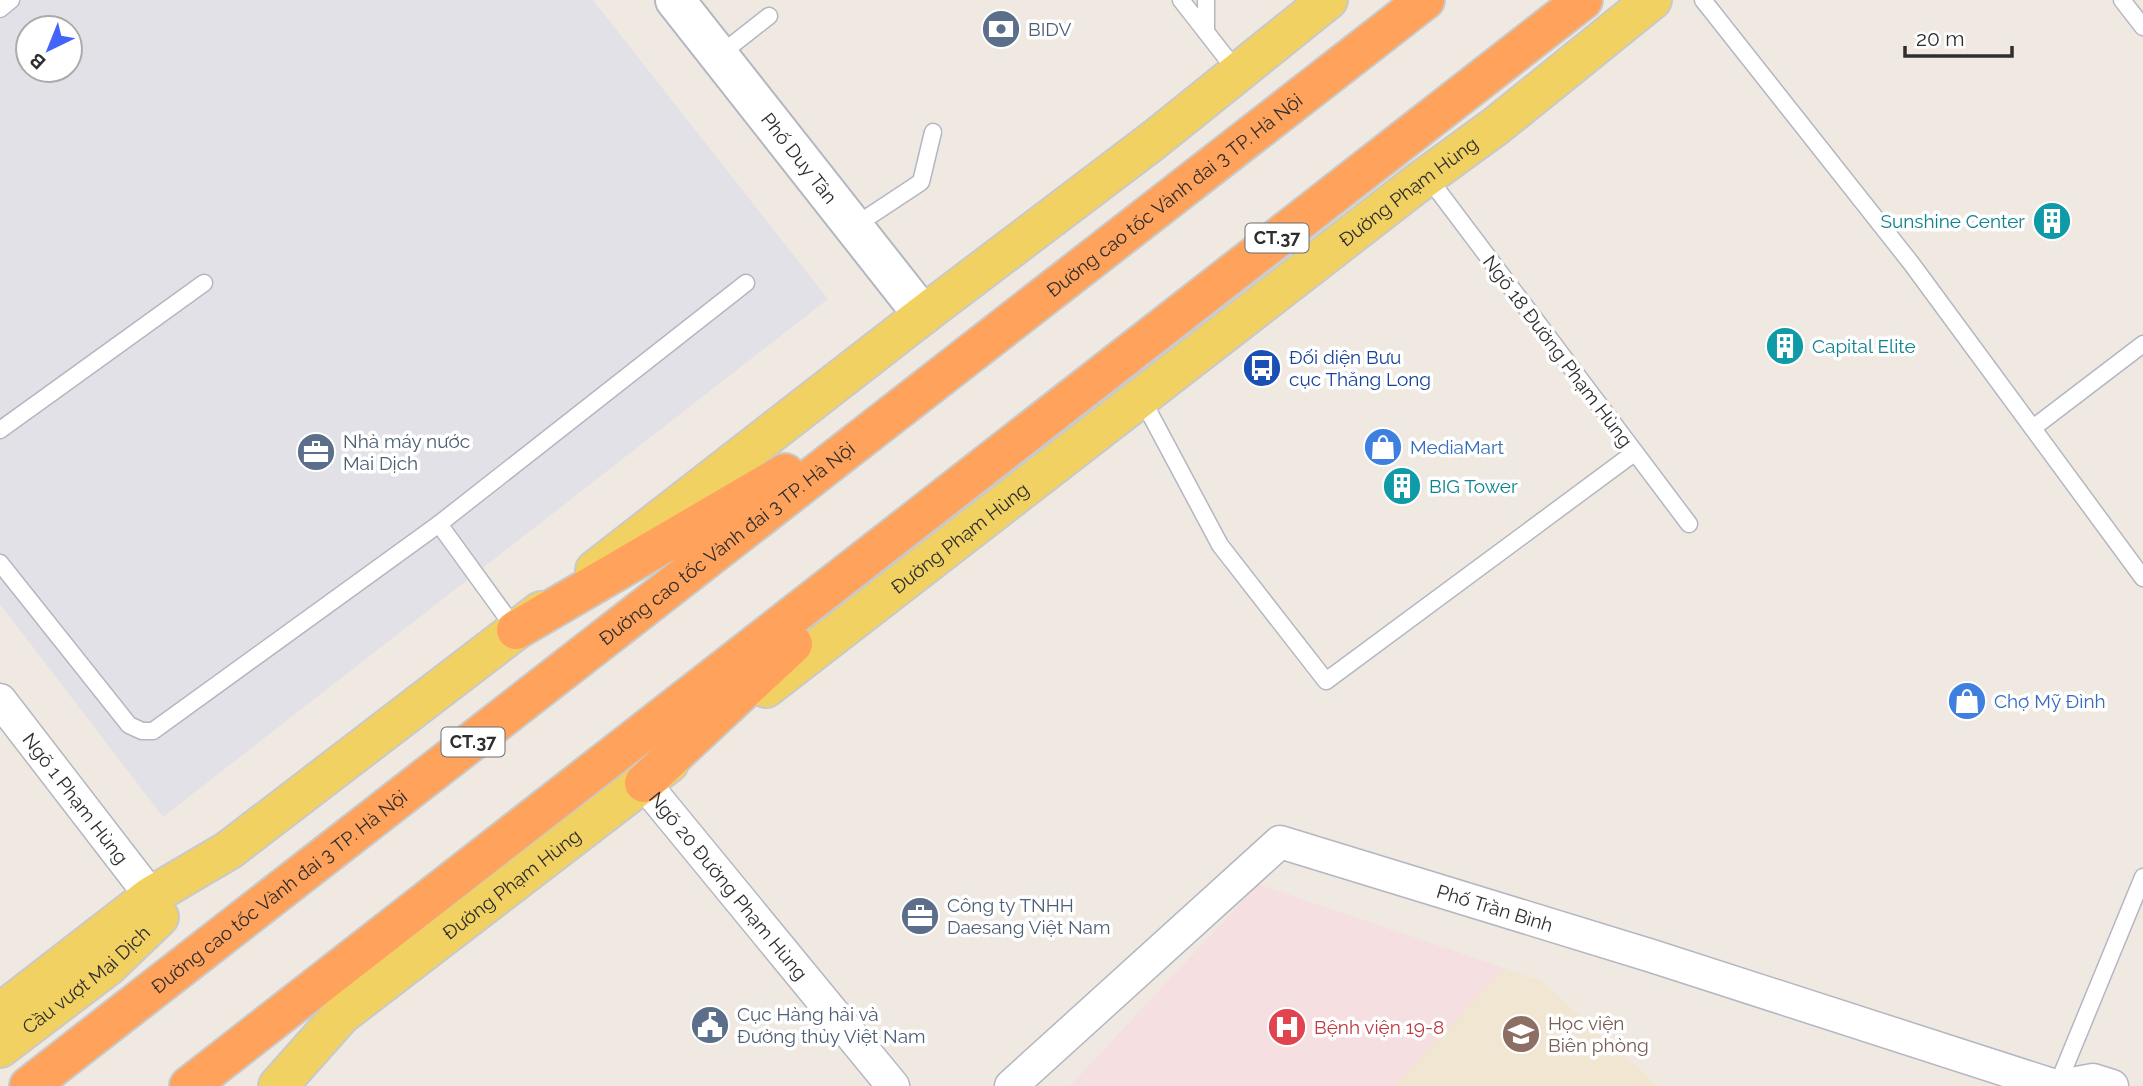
<svg xmlns="http://www.w3.org/2000/svg" width="2143" height="1086" viewBox="0 0 2143 1086" font-family="Raleway,sans-serif">
	<rect width="100%" height="100%" fill="#efe9e1"/>
	<path fill="#e3e1e8" fill-rule="evenodd" d="M0 0H593L828 299 163 817 0 604ZM28 28H70V70H28Z"/>
	<polygon fill="#f0e6d1" points="1504,968 1541,981 1658,1086 1394,1086"/>
	<polygon fill="#f5dfe0" points="1258,884 1504,968 1394,1086 1070,1086"/>
	<g fill="none" stroke-linecap="round" stroke-linejoin="round">
		<g stroke="#b4b7c1" stroke-width="19">
			<g id="service">
				<polyline points="1181,0 1238,73"/>
				<polyline points="1206,0 1206,32"/>
				<polyline points="1703,0 1911,263 2143,578"/>
				<polyline points="2122,0 2143,27"/>
				<polyline points="0,9 11,0"/>
				<polyline points="718,56 769,16"/>
				<polyline points="1427,176 1689,524"/>
				<polyline points="853,227 921,182 933,132"/>
				<polyline points="1141,397 1220,545 1326,681 1634,453"/>
				<polyline points="2033,428 2143,344"/>
				<polyline points="0,430 204,283"/>
				<polyline points="439,524 516,630"/>
				<polyline points="0,563 129,725 142,731 153,731 439,524 746,283"/>
				<polyline points="2057,1086 2143,877"/>
			</g>
		</g>
		<g stroke="#b4b7c1" stroke-width="35">
			<g id="minor">
				<path id="s1" d="M0 700 151 896"/>
				<path id="s2" d="M644 783 893 1086"/>
				<path id="s3" d="M1011 1086 1280 842 1652 956 2055 1086"/>
				<polyline points="2061,1086 2093,1080 2112,1086"/>
			</g>
		</g>
		<g stroke="#b4b7c1" stroke-width="42">
			<g id="tertiary">
				<path id="s4" d="M675 0 923 315"/>
			</g>
		</g>
		<g stroke="#c9c9c9" stroke-width="42">
			<g id="primary">
				<polyline points="595,570 923,315 1154,140 1328,0"/>
				<path id="s5" d="M766 688 1415 185 1496 126 1652 0"/>
				<polyline points="0,1013 151,896 229,850 541,611"/>
				<path id="s6" d="M0 1048 108 966 159 917"/>
				<path id="s7" d="M278 1086 341 1015 669 763"/>
			</g>
		</g>
		<g stroke="#c9c9c9" stroke-width="42">
			<g id="motorway">
				<polyline points="516,630 785,473"/>
				<polyline points="644,783 793,644"/>
				<path id="s8" d="M29 1086 1425 0"/>
				<polyline points="189,1086 1583,0"/>
			</g>
		</g>
		<use href="#service" stroke="#fff" stroke-width="16"/>
		<use href="#minor" stroke="#fff" stroke-width="32"/>
		<use href="#tertiary" stroke="#fff" stroke-width="38"/>
		<use href="#primary" stroke="#f2d163" stroke-width="38"/>
		<use href="#motorway" stroke="#ffa35c" stroke-width="38"/>
	</g>
	<defs>
		<g id="bank-disc" transform="scale(2.0125)"><circle r="9.5" fill="#5c6f8a" stroke="#fff"/><path d="M-6-4H6V4H-6ZM0-2.3a2.3 2.3 0 1 0 0 4.6a2.3 2.3 0 1 0 0-4.6Z" fill="#fff"/></g>
		<g id="building-disc" transform="scale(2.0125)"><circle r="9.5" fill="#0f9aa8" stroke="#fff"/><path d="M-4-6H4V6H1V3H-1V6H-4ZM-2.5-4.3h1.7v1.8h-1.7ZM.8-4.3h1.7v1.8H.8ZM-2.5-1h1.7V.8h-1.7ZM.8-1h1.7V.8H.8Z" fill="#fff"/></g>
		<g id="bus-disc" transform="scale(2.0125)"><circle r="9.5" fill="#1a4fb4" stroke="#fff"/><path d="M-5-6H5V4H4V6H2V4H-2V6H-4V4H-5ZM-3.5-4V0h7V-4ZM-3.5 1.2v1.5H-2V1.2ZM2 1.2v1.5H3.5V1.2Z" fill="#fff"/></g>
		<g id="shop-disc" transform="scale(2.0125)"><circle r="9.5" fill="#3f7fe0" stroke="#fff"/><path d="M-5-2.5h2.3a2.7 3.5 0 0 1 5.4 0H5L5.5 6h-11ZM-1.5-2.5h3a1.5 2.3 0 0 0-3 0Z" fill="#fff"/></g>
		<g id="office-disc" transform="scale(2.0125)"><circle r="9.5" fill="#5c6f8a" stroke="#fff"/><path d="M-6-3h4V-5.5h4V-3h4V5H-6ZM-1-4.5V-3h2v-1.5ZM-6 0V1H6V0Z" fill="#fff"/></g>
		<g id="civic-disc" transform="scale(2.0125)"><circle r="9.5" fill="#5c6f8a" stroke="#fff"/><path d="M-.6-6.5H3V-4.5H.6V-3L4-1V1h2V6H-6V1h2V-1L-.6-3ZM-1.2 2.5V6h2.4V2.5Z" fill="#fff"/></g>
		<g id="hospital-disc" transform="scale(2.0125)"><circle r="9.5" fill="#e0444e" stroke="#fff"/><path d="M-5-5h3v3.5h4V-5h3V5h-3V1.5h-4V5h-3Z" fill="#fff"/></g>
		<g id="university-disc" transform="scale(2.0125)"><circle r="9.5" fill="#8d6e63" stroke="#fff"/><path d="M0-5L7-2L0 1L-7-2ZM-4 1L0 2.5L4 1V4Q0 6-4 4Z" fill="#fff"/></g>
	</defs>
	<g fill-rule="evenodd">
		<use href="#bank-disc" x="1001" y="29"/>
		<use href="#building-disc" x="2052" y="221"/>
		<use href="#building-disc" x="1785" y="346"/>
		<use href="#bus-disc" x="1262" y="368"/>
		<use href="#shop-disc" x="1383" y="447"/>
		<use href="#office-disc" x="316" y="452"/>
		<use href="#building-disc" x="1402" y="486"/>
		<use href="#shop-disc" x="1967" y="701"/>
		<use href="#office-disc" x="920" y="916"/>
		<use href="#civic-disc" x="710" y="1025"/>
		<use href="#hospital-disc" x="1287" y="1027"/>
		<use href="#university-disc" x="1521" y="1034"/>
	</g>
	<g text-anchor="middle" stroke-width="7" stroke-linejoin="round" paint-order="stroke">
		<g fill="#fff" stroke="#6d6d6d" stroke-width="2">
			<rect x="1245.5" y="223.5" width="63" height="29" rx="5"/>
			<rect x="441.5" y="727.5" width="63" height="29" rx="5"/>
		</g>
		<g font-size="18" font-weight="bold" fill="#2e2e2e">
			<text x="1277" y="244">CT.37</text>
			<text x="473" y="748">CT.37</text>
		</g>
		<g font-size="19" fill="#4e5e75" stroke="#fff" text-anchor="start">
			<text x="1028" y="36">BIDV</text>
			<text x="343" y="448">Nhà máy nước<tspan x="343" dy="22">Mai Dịch</tspan></text>
			<text x="947" y="912">Công ty TNHH<tspan x="947" dy="22">Daesang Việt Nam</tspan></text>
			<text x="737" y="1021">Cục Hàng hải và<tspan x="737" dy="22">Đường thủy Việt Nam</tspan></text>
		</g>
		<g font-size="19" fill="#2e2e2e" stroke="#fff">
			<text dy="7" stroke="none"><textPath href="#s4" startOffset="201">Phố Duy Tân</textPath></text>
			<text dy="7" stroke="none"><textPath href="#s5" startOffset="812">Đường Phạm Hùng</textPath></text>
			<text dy="7" stroke="none"><textPath href="#s8" startOffset="1451">Đường cao tốc Vành đai 3 TP. Hà Nội</textPath></text>
			<text transform="translate(1558 351) rotate(53)" y="7">Ngõ 18 Đường Phạm Hùng</text>
			<text dy="7" stroke="none"><textPath href="#s5" startOffset="245">Đường Phạm Hùng</textPath></text>
			<text dy="7" stroke="none"><textPath href="#s8" startOffset="884">Đường cao tốc Vành đai 3 TP. Hà Nội</textPath></text>
			<text dy="7" stroke="none"><textPath href="#s1" startOffset="124">Ngõ 1 Phạm Hùng</textPath></text>
			<text dy="7" stroke="none"><textPath href="#s7" startOffset="310">Đường Phạm Hùng</textPath></text>
			<text dy="7" stroke="none"><textPath href="#s2" startOffset="133">Ngõ 20 Đường Phạm Hùng</textPath></text>
			<text dy="7" stroke="none"><textPath href="#s8" startOffset="317">Đường cao tốc Vành đai 3 TP. Hà Nội</textPath></text>
			<text dy="7" stroke="none"><textPath href="#s3" startOffset="588">Phố Trần Bình</textPath></text>
			<text dy="7" stroke="none"><textPath href="#s6" startOffset="110">Cầu vượt Mai Dịch</textPath></text>
		</g>
		<g font-size="19" fill="#0d838f" stroke="#fff" text-anchor="start">
			<text x="2025" y="228" text-anchor="end">Sunshine Center</text>
			<text x="1812" y="353">Capital Elite</text>
			<text x="1429" y="493">BIG Tower</text>
		</g>
		<g font-size="19" fill="#164399" stroke="#fff" text-anchor="start">
			<text x="1289" y="364">Đối diện Bưu<tspan x="1289" dy="22">cục Thăng Long</tspan></text>
		</g>
		<g font-size="19" fill="#366cbe" stroke="#fff" text-anchor="start">
			<text x="1410" y="454">MediaMart</text>
			<text x="1994" y="708">Chợ Mỹ Đình</text>
		</g>
		<g font-size="19" fill="#785e54" stroke="#fff" text-anchor="start">
			<text x="1548" y="1030">Học viện<tspan x="1548" dy="22">Biên phòng</tspan></text>
		</g>
		<g font-size="19" fill="#be3a42" stroke="#fff" text-anchor="start">
			<text x="1314" y="1034">Bệnh viện 19-8</text>
		</g>
	</g>
	<g transform="translate(49 49) rotate(223)"><circle r="33" fill="#ffffff" stroke="#ababab" stroke-width="2"/>
	<path d="M0-5L12 26L0 18L-12 26Z" fill="#4264fb"/>
	<text y="-10" font-size="19" font-weight="bold" text-anchor="middle" fill="#2e2e2e">B</text>
	</g>
	<path d="M1905 46v10h107v-10" fill="none" stroke="#2e2e2e" stroke-width="3.5"/>
	<text x="1916" y="46" font-size="21" fill="#2e2e2e" stroke="#ffffff" stroke-width="5" paint-order="stroke">20 m</text>
</svg>
